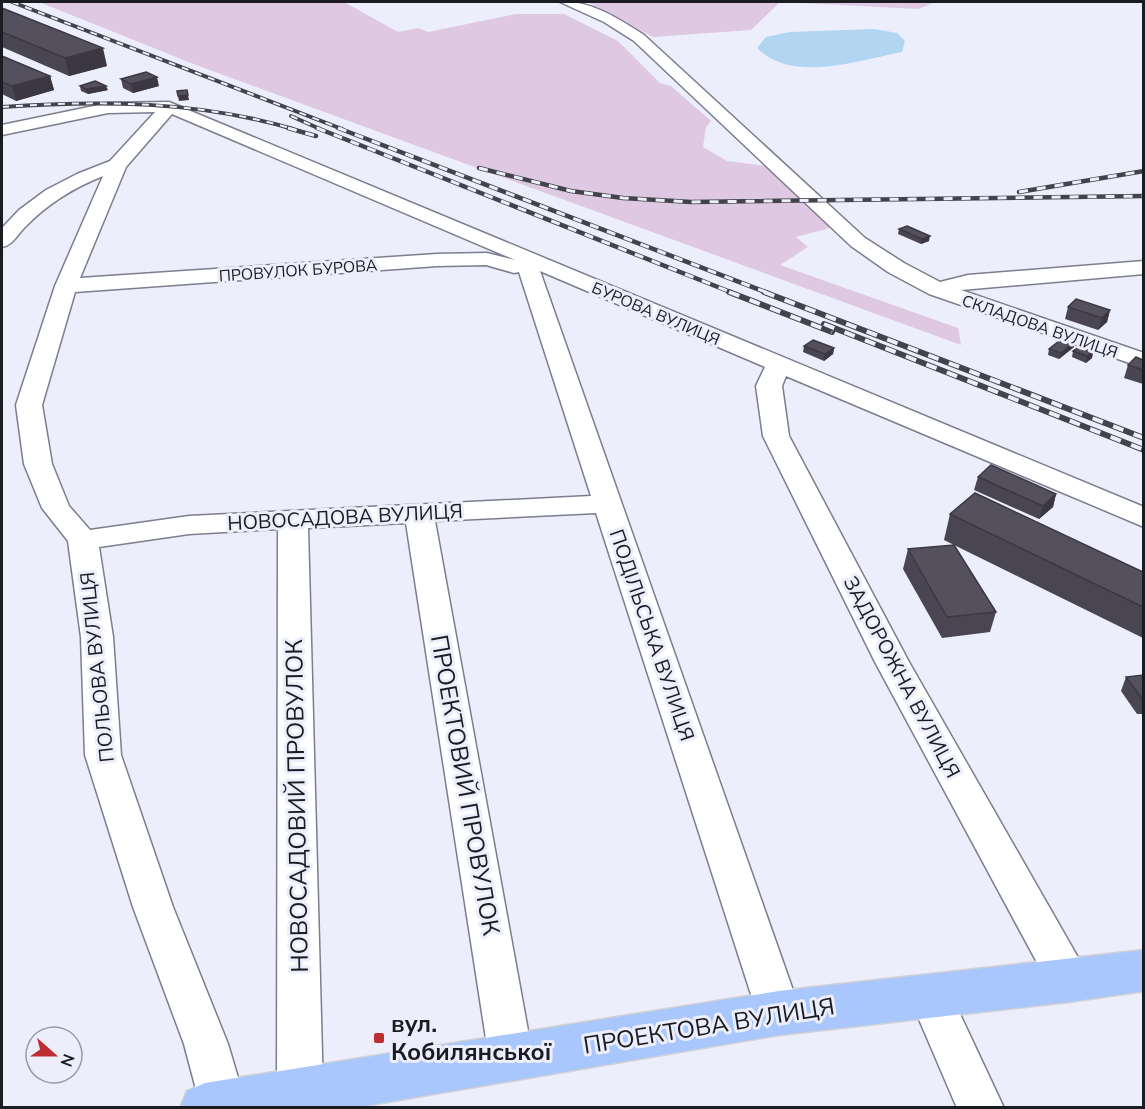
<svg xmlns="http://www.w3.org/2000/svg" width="1145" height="1109" viewBox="0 0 1145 1109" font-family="'Nunito Sans',sans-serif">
	<rect width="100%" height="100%" fill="#eceefc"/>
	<g fill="#dfc8e1">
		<polygon points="39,2 344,2 398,32 418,28 428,32 516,14 564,14 618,41 660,83 671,86 711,121 706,127 703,147 727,161 765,166 809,204 830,228 796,237 808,247 780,265 958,328 961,345 196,65"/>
		<polygon points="588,2 936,2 918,9 780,2 751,30 653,37"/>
	</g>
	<path fill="#b2d6f1" d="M874 29 897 33 905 41 902 52C859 60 792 84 757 48L766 37 790 32Z"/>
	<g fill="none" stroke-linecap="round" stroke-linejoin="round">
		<g stroke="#7c7d8d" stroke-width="3">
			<g id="minor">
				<path d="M560 2C590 0 619 19 644 35L865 238 904 263 940 282 968 275 1144 261V274L961 290 1144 353V368L929 294 888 272 851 246 634 41 604 22Z"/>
				<path d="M169 102 1144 507V527L786 376 782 386 789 436 909 662 1084 968 1090 981 1084 994 1069 1000 1054 994 875 662 763 436 756 386 765 367 540 271 801 1013 794 1027 779 1033 764 1027 757 1013 596 513 435 521 533 1058 527 1073 511 1079 495 1073 489 1058 406 523 308 528 323 1092 316 1108H284L277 1092 278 529 189 534 99 547 113 637 121 755 173 907 228 1044 247 1108H201L184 1044 133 907 85 755 81 637 68 541 42 508 24 464 16 405 55 286 103 176C73 188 47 204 25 227 17 235 13 245 2 247V228L19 210 46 190 77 174 110 161 155 112 108 113 2 135V125L108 103ZM172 114 515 260 487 253 437 254 80 278 126 167ZM486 265 514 273 519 272 591 496 189 516 90 530 69 506 52 464 42 405 75 292 437 266Z"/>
				<polygon points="930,977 945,982 1004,1108 957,1108 909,996 915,982"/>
			</g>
		</g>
		<g stroke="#d1d2d3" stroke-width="3">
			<polygon id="major" points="1144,950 1144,991 1069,1002 779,1035 353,1108 180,1108 187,1091 205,1083 779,991"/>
		</g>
		<use href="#minor" fill="#fff" fill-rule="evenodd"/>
		<use href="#major" fill="#a9c7fd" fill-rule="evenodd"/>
		<g stroke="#42434b" stroke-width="4">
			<g id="rail-far2">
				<polyline points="12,2 342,129"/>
				<path d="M2 107C100 100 199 101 293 129"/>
				<polyline points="291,116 320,129"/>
			</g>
		</g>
		<g stroke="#42434b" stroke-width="4.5">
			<g id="rail-far1">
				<polyline points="288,128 316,136"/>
				<polyline points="317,128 733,293"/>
				<polyline points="338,128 768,293"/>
				<polyline points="479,168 571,191 623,198 691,202 1144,196"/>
				<polyline points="1019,192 1144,171"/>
			</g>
		</g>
		<g stroke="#42434b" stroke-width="6">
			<g id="rail">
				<polyline points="729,292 832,332"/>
				<polyline points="764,292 1144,438"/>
				<polyline points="824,324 1144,450"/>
			</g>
		</g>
		<use href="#rail-far2" stroke="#eceefc" stroke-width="2" stroke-dasharray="7" stroke-linecap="butt"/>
		<use href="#rail-far1" stroke="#eceefc" stroke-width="3" stroke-dasharray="9" stroke-linecap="butt"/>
		<use href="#rail" stroke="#eceefc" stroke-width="4" stroke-dasharray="11" stroke-linecap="butt"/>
	</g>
	<g fill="#494551">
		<polygon points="2,8 107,66 69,76 2,47"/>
		<polygon points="2,56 50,76 54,90 16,101 2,94"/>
		<polygon points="121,79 159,86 133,93 123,88"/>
		<polygon points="80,86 108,90 88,94 81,91"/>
		<polygon points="899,229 929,241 921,244 898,234"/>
		<polygon points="1068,307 1110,310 1107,322 1098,330 1065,319"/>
		<polygon points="804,346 834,348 833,354 824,361 803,352"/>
		<polygon points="1074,347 1059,359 1048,355 1049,349"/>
		<polygon points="1073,351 1093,352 1092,358 1086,363 1072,357"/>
		<polygon points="1143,360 1143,384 1124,378 1128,365"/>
		<polygon points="978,477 1056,494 1053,507 1039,519 974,490"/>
		<polygon points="950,514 1143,572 1143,638 954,545 996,612 990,632 942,638 903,569 908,549 954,545 944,540"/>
		<polygon points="1143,675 1143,714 1137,714 1121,691 1126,677"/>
	</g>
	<g fill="#3c3842">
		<polygon points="103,48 107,66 69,76 65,58"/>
		<polygon points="50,76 54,90 16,101 12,86"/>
		<polygon points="157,77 159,86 133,93 131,84"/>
		<polygon points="106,86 108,90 88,94 86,89"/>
		<polygon points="188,95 189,100 179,101 178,96"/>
		<polygon points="930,236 929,241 921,244 922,239"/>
		<polygon points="1110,310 1107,322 1098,330 1102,318"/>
		<polygon points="1075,341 1074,347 1059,359 1061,353"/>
		<polygon points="834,348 833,354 824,361 825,354"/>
		<polygon points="1093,352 1092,358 1086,363 1087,356"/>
		<polygon points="1056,494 1053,507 1039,519 1043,506"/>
	</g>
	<g fill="#55505e" stroke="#3c3842" stroke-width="1.5">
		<polygon points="2,8 103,48 65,58 2,32"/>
		<polygon points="2,56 50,76 12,86 2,82"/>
		<polygon points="146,72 157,77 131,84 121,79"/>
		<polygon points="95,81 106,86 86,89 80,86"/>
		<polygon points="187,90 188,95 178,96 177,91"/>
		<polygon points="907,226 930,236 922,239 899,229"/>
		<polygon points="1076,299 1110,310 1102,318 1068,307"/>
		<polygon points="1064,337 1075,341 1061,353 1049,349"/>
		<polygon points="813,340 834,348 825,354 804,346"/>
		<polygon points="1079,347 1093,352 1087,356 1073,351"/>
		<polygon points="1136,357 1143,360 1143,370 1128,365"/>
		<polygon points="991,465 1056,494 1043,506 978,477"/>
		<polygon points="975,493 1143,572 1143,607 950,514"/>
		<polygon points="954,545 996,612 947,617 908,549"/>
		<polygon points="1143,675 1143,700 1126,677"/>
	</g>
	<rect fill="#bd2e33" stroke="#eceefc" stroke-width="2" x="373" y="1032" width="12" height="12" rx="3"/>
	<g text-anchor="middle" stroke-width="6" stroke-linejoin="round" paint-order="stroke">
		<g font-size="16" fill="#1b1c22" stroke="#eceefc">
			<text transform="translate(298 270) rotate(-4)" y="6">ПРОВУЛОК БУРОВА</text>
			<text transform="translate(656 313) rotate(23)" y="6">БУРОВА ВУЛИЦЯ</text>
			<text transform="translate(1040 326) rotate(19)" y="6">СКЛАДОВА ВУЛИЦЯ</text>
		</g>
		<g font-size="20" fill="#1b1c22" stroke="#eceefc">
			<text transform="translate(345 517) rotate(-3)" y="7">НОВОСАДОВА ВУЛИЦЯ</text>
			<text transform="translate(652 635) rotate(71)" y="7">ПОДІЛЬСЬКА ВУЛИЦЯ</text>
			<text transform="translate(97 667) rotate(-96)" y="7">ПОЛЬОВА ВУЛИЦЯ</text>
			<text transform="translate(902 677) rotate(62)" y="7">ЗАДОРОЖНА ВУЛИЦЯ</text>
		</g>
		<g font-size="24" fill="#1b1c22" stroke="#eceefc">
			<text transform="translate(465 785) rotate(80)" y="8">ПРОЕКТОВИЙ ПРОВУЛОК</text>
			<text transform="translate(297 806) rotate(-91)" y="8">НОВОСАДОВИЙ ПРОВУЛОК</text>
			<text transform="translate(709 1026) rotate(-9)" y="8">ПРОЕКТОВА ВУЛИЦЯ</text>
		</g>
		<g font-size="24" font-weight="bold" fill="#1b1c22" stroke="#eceefc" text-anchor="start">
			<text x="391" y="1032">вул.<tspan x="391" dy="28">Кобилянської</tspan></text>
		</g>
	</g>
	<rect width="1145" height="1109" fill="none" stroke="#1b1c22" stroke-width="6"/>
	<g transform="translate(54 1055) rotate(111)"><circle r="28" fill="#eceefc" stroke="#989aa5" stroke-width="1.5"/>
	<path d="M0-4.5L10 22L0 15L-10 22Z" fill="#bd2e33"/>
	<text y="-9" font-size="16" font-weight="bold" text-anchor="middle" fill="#1b1c22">N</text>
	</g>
</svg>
